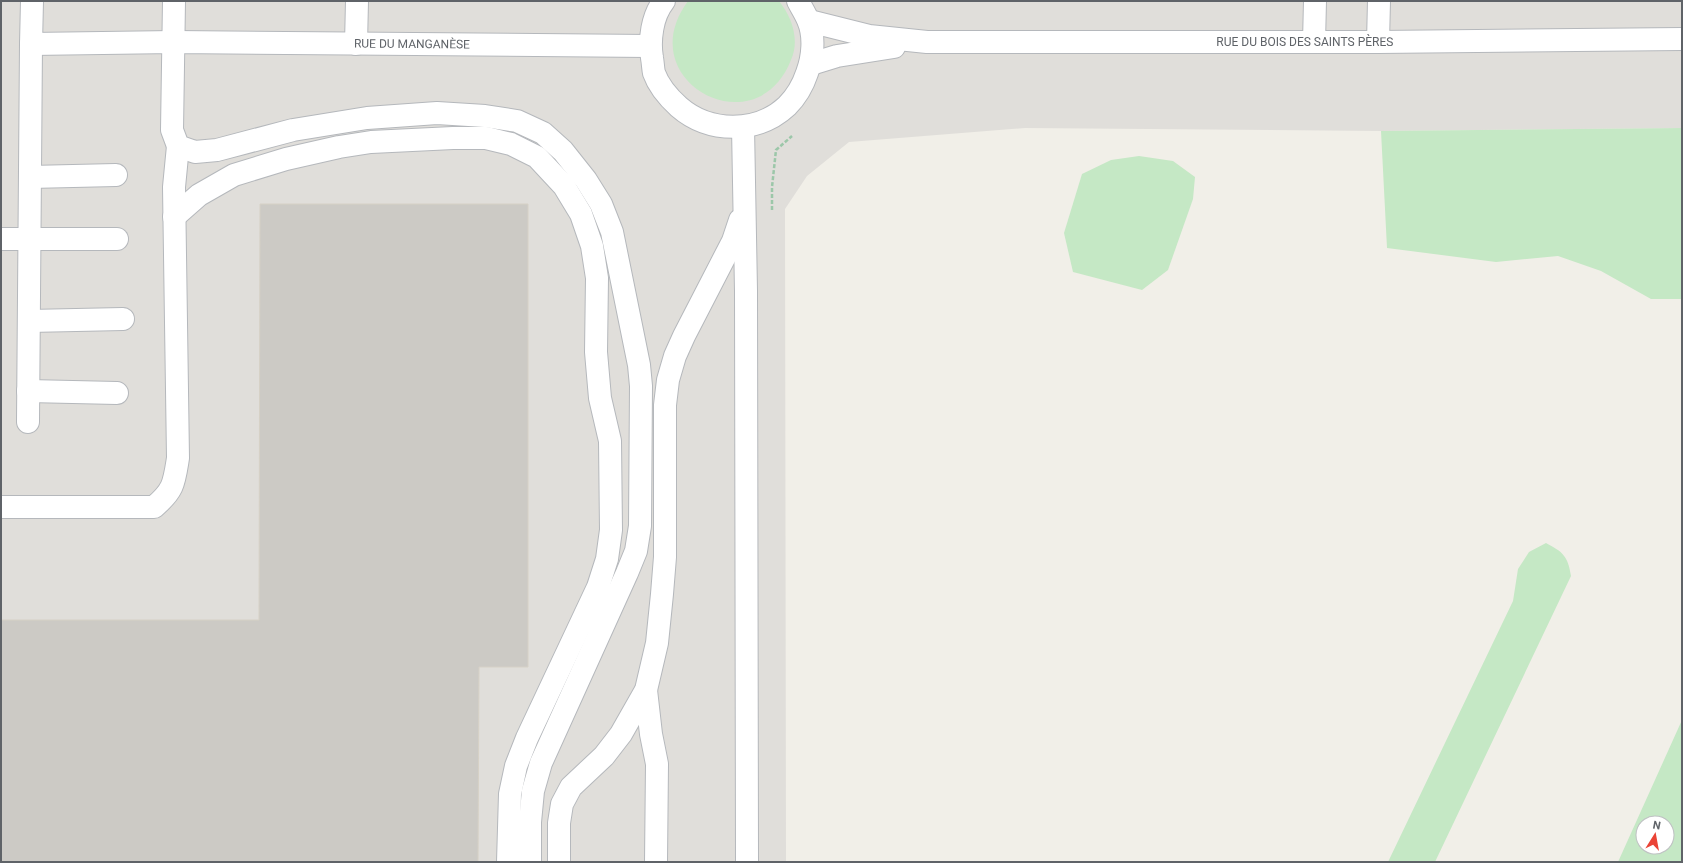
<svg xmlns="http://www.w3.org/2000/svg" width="1683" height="863" viewBox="0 0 1683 863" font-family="Roboto,sans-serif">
	<rect width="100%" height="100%" fill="#f1efe8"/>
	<polygon fill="#e0deda" points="1,1 1682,1 1682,128 1381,131 1025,128 849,142 807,176 785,209 786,862 1,862"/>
	<g fill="#c5e8c5" fill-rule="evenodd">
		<path d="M688 1H779C792 17 800 40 791 60 756 149 629 81 688 1Z"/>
		<polygon points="1682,128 1682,299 1651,299 1601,271 1558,256 1496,262 1387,248 1381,131"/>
		<polygon points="1139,156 1173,161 1195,177 1193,199 1168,270 1142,290 1073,272 1064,233 1082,174 1111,160"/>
		<path d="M1546 543C1563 552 1568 556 1571 576L1435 862H1388L1513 601 1518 569 1529 552Z"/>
		<path d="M1682 720V862H1618ZM1643 823H1667V847H1643Z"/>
	</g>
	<polygon fill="#cccac5" stroke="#d6d1c6" points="260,204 528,204 528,667 479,667 478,862 1,862 1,620 259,620"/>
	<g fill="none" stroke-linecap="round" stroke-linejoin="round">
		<g stroke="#b5b8bc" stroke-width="24">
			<g id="minor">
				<path id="s1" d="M32 1 31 44 174 42 650 46"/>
				<polyline points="174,1 172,130 178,146 195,152 217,150 293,130 367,118 437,113 485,116 517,121 543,133 563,151 586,180 601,204 612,232 639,365 641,386 640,526 636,551 627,573 541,763 533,791 530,822 530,862"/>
				<path d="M664 1C652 16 649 40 652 58 653 63 653 69 654 73 659 87 669 98 679 107 709 133 757 134 787 106 796 97 803 85 807 73 813 57 815 36 808 20 805 13 801 7 798 1"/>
				<path id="s2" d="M809 21 869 36 927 42H1378L1682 39"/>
				<polyline points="1314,42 1315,1"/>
				<polyline points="1378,42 1379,1"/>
				<polyline points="356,44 357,1"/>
				<polyline points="811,64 837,56 894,47"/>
				<polyline points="743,127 746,291 747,862"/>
				<polyline points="30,177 116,175"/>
				<polyline points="174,217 199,195 234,175 286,159 339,147 371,142 453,138 486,138 511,144 537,157 564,186 581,214 592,246 597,278 596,352 600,398 610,441 611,530 607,559 598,587 527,738 516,766 510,794 508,862"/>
				<polyline points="1,239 117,239"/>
				<polyline points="29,321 123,319"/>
				<polyline points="28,391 117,393"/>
				<polyline points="28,422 31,44"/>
				<path d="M1 507H154C174 490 174 483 178 458L174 187 178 146"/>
				<polyline points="646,690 651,734 657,764 656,862"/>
				<polyline points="559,862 559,823 562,804 571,787 604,756 621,734 646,690 657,643 662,594 665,557 665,405 668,380 675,356 684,336 733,241 740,220"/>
			</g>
		</g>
		<polyline stroke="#9cc7a9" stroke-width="2.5" stroke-dasharray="4 2" stroke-linecap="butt" points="772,210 772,187 776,150 792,136"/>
		<use href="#minor" stroke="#fff" stroke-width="22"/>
	</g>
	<g text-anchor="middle" stroke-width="3" stroke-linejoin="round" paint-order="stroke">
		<g font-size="12" fill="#5f6368" stroke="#fff">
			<text dy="4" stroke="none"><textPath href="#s2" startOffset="498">RUE DU BOIS DES SAINTS PÈRES</textPath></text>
			<text dy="4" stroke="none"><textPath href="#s1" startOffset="424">RUE DU MANGANÈSE</textPath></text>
		</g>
	</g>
	<rect width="1683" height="863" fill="none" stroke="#5f6368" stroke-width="4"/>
	<g transform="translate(1655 835) rotate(11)"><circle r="19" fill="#ffffff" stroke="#bfc1c3"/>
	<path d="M0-3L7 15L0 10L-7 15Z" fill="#ea4335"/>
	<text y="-6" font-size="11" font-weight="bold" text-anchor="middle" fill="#5f6368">N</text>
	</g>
</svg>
